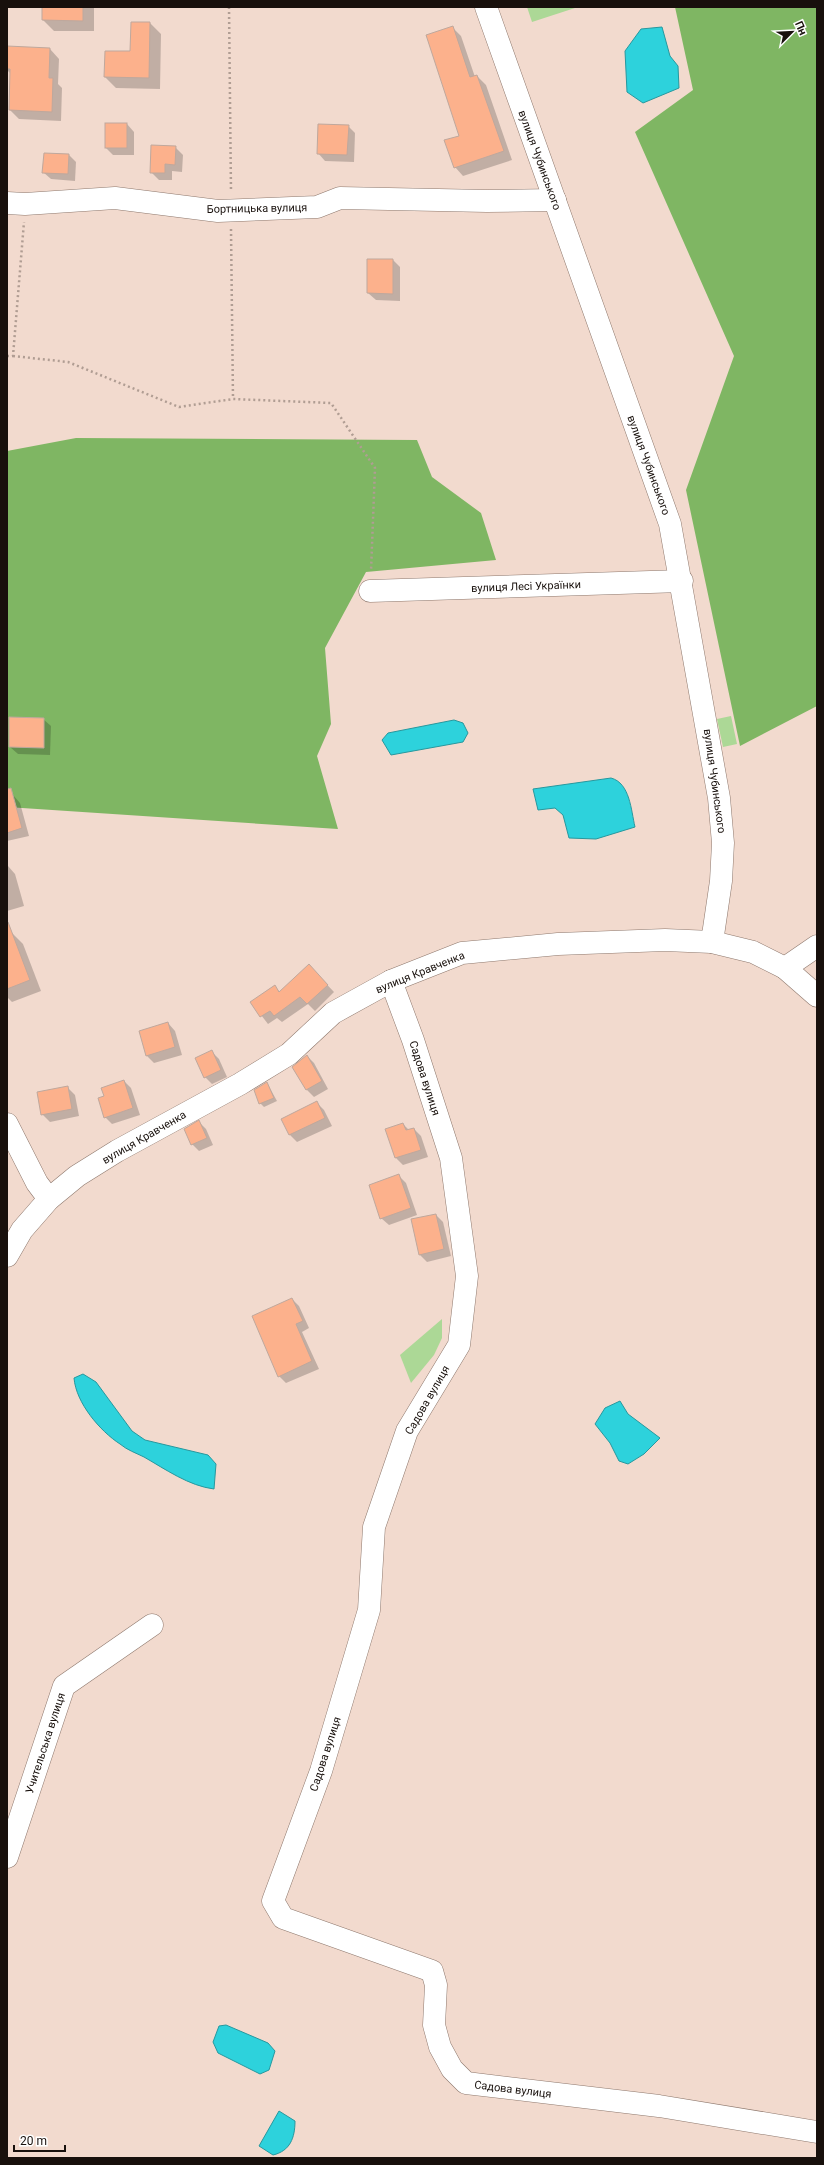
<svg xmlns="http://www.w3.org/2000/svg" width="824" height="2165" viewBox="0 0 824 2165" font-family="Roboto,sans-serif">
	<rect width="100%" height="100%" fill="#f2dace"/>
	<g fill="#acd896">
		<polygon points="527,7 578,7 532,22"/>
		<polygon points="731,716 737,744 723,747 717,719"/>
		<polygon points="442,1319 442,1338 434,1355 411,1383 400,1355"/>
	</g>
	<g fill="#7fb663">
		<polygon points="675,7 817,7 817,706 740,746 686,490 734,356 635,132 693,90"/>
		<polygon points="76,438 417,440 432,477 481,513 496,560 366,572 325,648 331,724 317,756 338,829 7,807 7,451"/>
	</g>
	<g fill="#2dd2dc" stroke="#27989e">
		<polygon points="662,27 670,56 678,66 679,88 643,103 627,92 625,51 641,29"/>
		<polygon points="454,720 463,723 468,733 463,742 391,755 382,740 388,733"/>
		<path d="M611 778C630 783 631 810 635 827L596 839 569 838 563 815 555 808 538 810 533 789Z"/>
		<path d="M83 1374 96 1382 132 1431 145 1440 208 1455 216 1464 214 1489C189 1486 165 1469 144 1457 136 1453 127 1450 120 1444 100 1431 76 1403 74 1378Z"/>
		<polygon points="620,1401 628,1414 660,1438 644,1454 628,1464 619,1461 610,1443 595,1424 605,1408"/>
		<polygon points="226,2025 268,2043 275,2051 269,2070 260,2074 218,2053 213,2042 219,2026"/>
		<path d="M279 2111 295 2121C295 2138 290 2151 273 2155L259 2146Z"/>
	</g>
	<g fill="#0003">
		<polygon points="43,7 94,7 94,31 54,31 43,20"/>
		<polygon points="150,23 161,34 160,89 116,88 105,77 131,52"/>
		<polygon points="452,27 461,36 475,77 477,76 486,85 512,160 463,176 455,167 460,136"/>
		<polygon points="7,47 50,49 59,59 58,84 62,88 61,121 19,119 10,110 11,74 7,70"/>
		<polygon points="127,124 134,132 134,155 113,155 106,148"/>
		<polygon points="348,126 355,133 354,162 325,161 318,153"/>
		<polygon points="175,147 183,155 182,172 172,171 172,180 159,180 151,172"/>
		<polygon points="69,155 76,162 75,181 51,179 43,172"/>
		<polygon points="368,260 393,260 400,267 400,301 376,300 368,293"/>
		<polygon points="43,719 51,726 50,755 18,754 10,747"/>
		<polygon points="13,795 20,803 29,836 7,841 7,797"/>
		<polygon points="8,866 15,874 24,906 7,911"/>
		<polygon points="12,933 23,944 41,991 12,1002 7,997 7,935"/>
		<polygon points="316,973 334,992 315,1011 308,1004 282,1022 277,1018 268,1024 251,1002 274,986 280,992"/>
		<polygon points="168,1023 175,1031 182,1055 154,1063 147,1056"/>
		<polygon points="212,1052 219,1059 227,1077 212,1084 205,1077"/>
		<polygon points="307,1056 314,1063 328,1089 314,1097 307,1090"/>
		<polygon points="124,1081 131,1088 140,1115 112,1124 105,1117 105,1097"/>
		<polygon points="267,1083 277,1101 264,1107 260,1103"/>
		<polygon points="67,1087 75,1095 79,1116 50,1122 42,1114"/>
		<polygon points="317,1103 324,1110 332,1126 297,1142 290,1135 283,1119"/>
		<polygon points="199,1122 206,1129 213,1145 199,1151 192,1144"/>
		<polygon points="403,1124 409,1130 414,1129 421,1136 428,1157 403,1165 396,1158 387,1129"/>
		<polygon points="399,1176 406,1183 417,1215 389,1225 381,1218"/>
		<polygon points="436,1215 443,1222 451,1256 427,1262 420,1255"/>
		<polygon points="292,1299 299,1306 309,1328 302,1332 319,1369 286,1383 279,1376"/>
	</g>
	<g fill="#fcb18c" stroke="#bfa89d">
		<polygon points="42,7 83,7 83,21 42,20"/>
		<polygon points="131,22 150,22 149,78 104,77 105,51 130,51"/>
		<polygon points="453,26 470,77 477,75 504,151 454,168 444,140 459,136 426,35"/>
		<polygon points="7,46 50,48 49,78 53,78 52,112 9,110 10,69 7,69"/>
		<rect x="105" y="123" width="22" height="25"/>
		<polygon points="318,124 349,125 347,155 317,154"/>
		<polygon points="151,145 176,146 175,165 165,164 165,173 150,173"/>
		<polygon points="44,153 69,154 68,174 42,173"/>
		<polygon points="367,259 393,259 393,294 367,293"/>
		<polygon points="9,717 44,718 44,748 9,747"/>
		<polygon points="11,788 22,828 7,833 7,789"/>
		<polygon points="8,922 30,980 7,989 7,923"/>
		<polygon points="309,964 328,985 307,1004 300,997 274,1016 270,1011 260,1017 250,1002 275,985 279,992"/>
		<polygon points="168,1022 175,1047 146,1056 139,1031"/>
		<polygon points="212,1050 221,1070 204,1078 195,1058"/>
		<polygon points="307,1055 322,1081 306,1090 292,1067"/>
		<polygon points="124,1080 133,1108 104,1118 98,1098 104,1096 101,1088"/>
		<polygon points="267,1082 274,1098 259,1104 254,1090"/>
		<polygon points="68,1086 72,1109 41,1115 37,1092"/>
		<polygon points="317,1101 325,1118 289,1135 281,1119"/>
		<polygon points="199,1120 207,1138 191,1145 184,1129"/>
		<polygon points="403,1123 406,1130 414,1128 421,1150 395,1158 385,1129"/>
		<polygon points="399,1174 411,1208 380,1219 369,1185"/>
		<polygon points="436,1214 444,1249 419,1255 411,1219"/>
		<polygon points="292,1298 303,1321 296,1324 312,1361 278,1377 252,1316"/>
	</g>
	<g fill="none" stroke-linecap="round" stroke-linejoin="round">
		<g stroke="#8e786d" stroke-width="23">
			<g id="minor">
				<polyline points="486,7 670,524 719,798 723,843 721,881 712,942"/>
				<polyline points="7,203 25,204 115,198 218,211 317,207 340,198 487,201 555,200"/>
				<polyline points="370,591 682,581"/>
				<polyline points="785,968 817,996"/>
				<polyline points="391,981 413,1040 451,1158 467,1276 459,1345 407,1431 374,1527 369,1610 321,1771 273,1901 283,1918 432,1971 436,1985 434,2025 440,2047 452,2069 466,2083 659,2106 817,2132"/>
				<polyline points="7,1124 37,1183 49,1199"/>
				<polyline points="7,1256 22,1230 49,1199 77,1176 117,1151 240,1084 289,1054 333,1013 391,981 462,953 558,944 665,940 712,942 753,952 785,968 817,946"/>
				<polyline points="7,1857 64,1686 152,1625"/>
			</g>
		</g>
		<g stroke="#b09d93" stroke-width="2.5" stroke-dasharray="2 3" stroke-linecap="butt">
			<polyline points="229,7 231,192"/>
			<polyline points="231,229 233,399"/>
			<polyline points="7,356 13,356 24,222"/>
			<polyline points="13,356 68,362 179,407 233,399 331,403 375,468 371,571"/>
		</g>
		<use href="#minor" stroke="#fff" stroke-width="22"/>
	</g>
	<g text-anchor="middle" stroke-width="4" stroke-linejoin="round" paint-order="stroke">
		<g font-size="11" fill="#18100c" stroke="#fff">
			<text transform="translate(540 160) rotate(70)" y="4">вулиця Чубинського</text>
			<text transform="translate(257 208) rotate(-1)" y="4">Бортницька вулиця</text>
			<text transform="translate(649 465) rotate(70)" y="4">вулиця Чубинського</text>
			<text transform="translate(526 586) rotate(-2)" y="4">вулиця Лесі Українки</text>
			<text transform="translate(715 781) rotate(82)" y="4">вулиця Чубинського</text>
			<text transform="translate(420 972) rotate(-22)" y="4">вулиця Кравченка</text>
			<text transform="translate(425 1078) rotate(72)" y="4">Садова вулиця</text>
			<text transform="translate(144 1137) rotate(-30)" y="4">вулиця Кравченка</text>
			<text transform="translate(427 1400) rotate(-60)" y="4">Садова вулиця</text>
			<text transform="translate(45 1743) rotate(-72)" y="4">Учительська вулиця</text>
			<text transform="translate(325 1754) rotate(-72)" y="4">Садова вулиця</text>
			<text transform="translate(513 2089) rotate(7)" y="4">Садова вулиця</text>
		</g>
	</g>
	<rect width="824" height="2165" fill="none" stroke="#18100c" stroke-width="16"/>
	<g transform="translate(792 32) rotate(66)" stroke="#ffffff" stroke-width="3" paint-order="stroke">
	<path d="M0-3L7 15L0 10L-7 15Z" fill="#18100c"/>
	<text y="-6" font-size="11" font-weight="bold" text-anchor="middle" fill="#18100c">Пн</text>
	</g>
	<path d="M14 2145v6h51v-6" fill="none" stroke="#18100c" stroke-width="2"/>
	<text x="20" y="2145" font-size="12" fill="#18100c" stroke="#ffffff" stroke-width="3" paint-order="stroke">20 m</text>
</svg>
